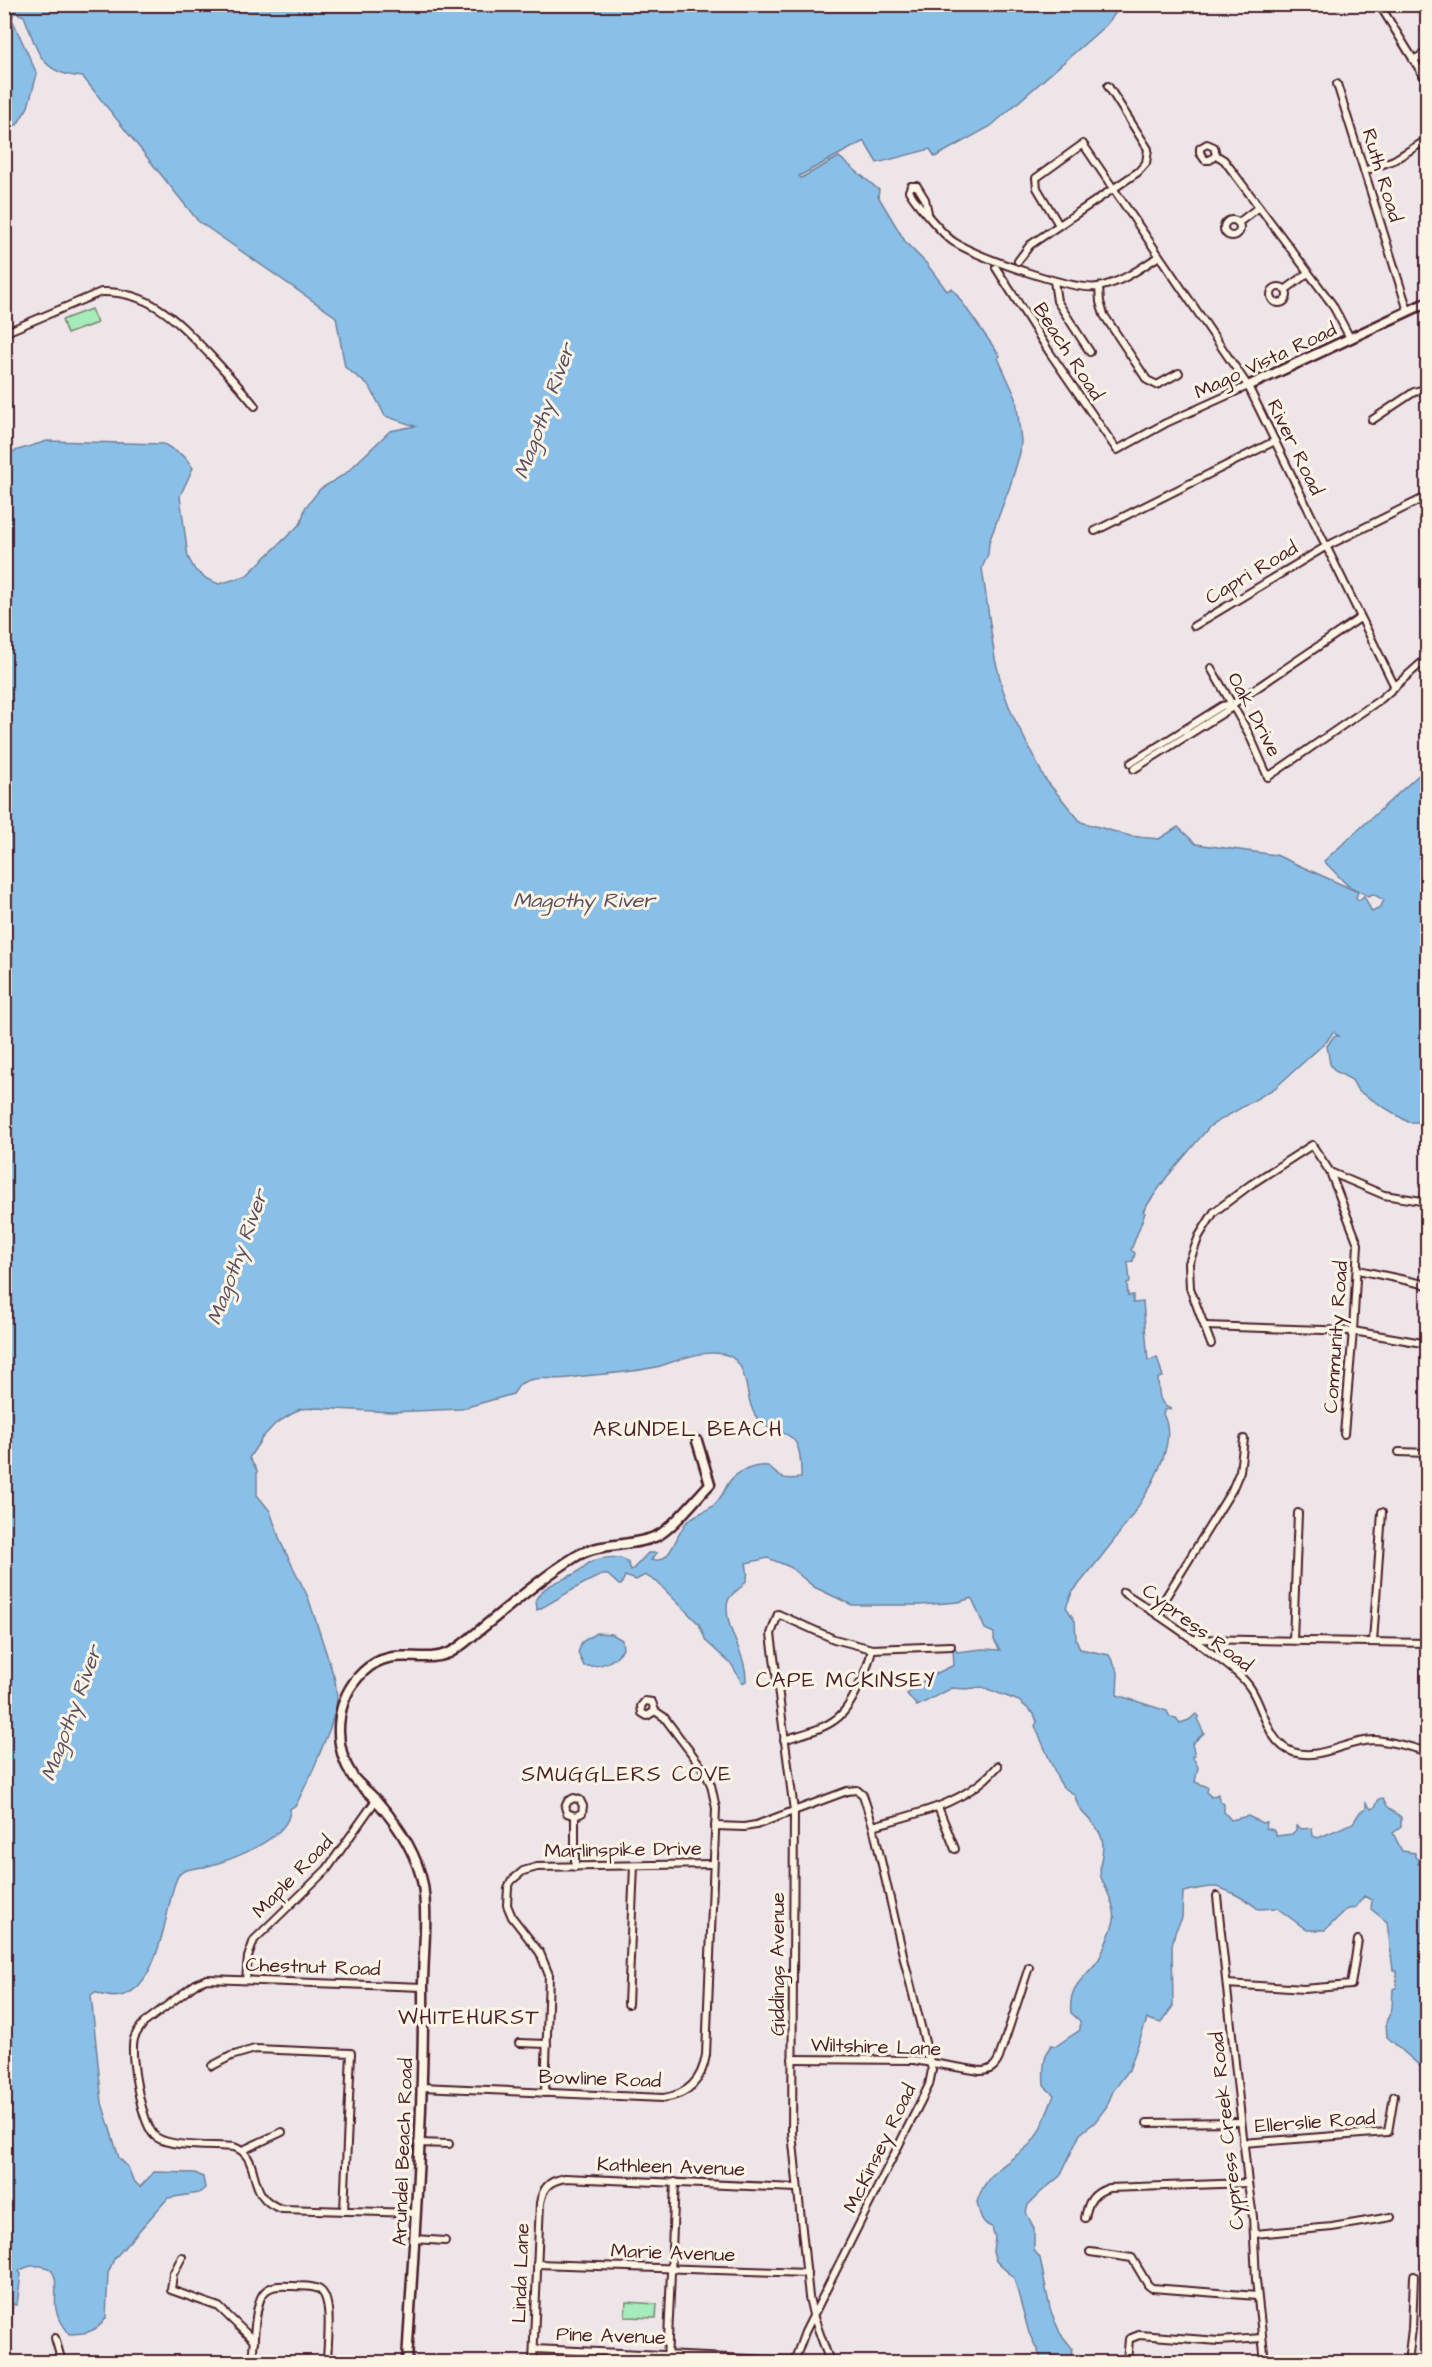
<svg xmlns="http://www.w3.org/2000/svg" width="1432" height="2367" viewBox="0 0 1432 2367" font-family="'Architects Daughter',sans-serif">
	<rect width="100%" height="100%" fill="#eee5e9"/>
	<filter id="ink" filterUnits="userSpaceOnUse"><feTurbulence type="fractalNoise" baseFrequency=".0167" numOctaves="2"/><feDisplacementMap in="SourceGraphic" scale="12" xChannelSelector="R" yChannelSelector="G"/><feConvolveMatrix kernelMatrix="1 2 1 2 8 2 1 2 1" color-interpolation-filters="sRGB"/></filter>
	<g filter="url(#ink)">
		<g fill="#a5ecba" stroke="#788672" stroke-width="1.5">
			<polygon points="91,309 97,323 67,334 62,320"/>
			<polygon points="626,2302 657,2304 656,2318 625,2317"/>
		</g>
		<g fill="#8ac0e7" stroke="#70809c" stroke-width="1.5">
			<path d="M5 4 1122 5 1106 25 991 126 935 157 930 149 877 163 864 141 799 176 801 178 839 157 879 190 878 196 906 243 926 263 947 291 952 288 1000 356 998 358 1016 398 1021 441 1020 453 1010 486 989 542 988 554 982 568 995 659 1003 690 1012 714 1045 779 1081 822 1130 836 1159 839 1178 827 1196 844 1276 855 1358 892 1356 898 1359 900 1364 896 1372 912 1380 908 1384 900 1373 894 1368 896 1347 885 1324 861 1423 771 1427 761V1122H1408L1358 1091 1352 1080 1335 1071 1330 1064 1327 1046 1334 1036H1339L1333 1032 1327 1041 1275 1088 1210 1126 1166 1178 1143 1211 1145 1213 1131 1250 1135 1253 1133 1261 1128 1262 1130 1282 1127 1283 1128 1296 1133 1295V1303L1143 1302 1148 1361 1157 1357 1163 1377 1158 1378C1159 1390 1157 1404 1171 1409L1164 1410 1163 1414C1189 1460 1099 1558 1072 1593L1066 1607 1075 1621 1076 1639 1080 1649 1109 1655 1118 1672 1117 1695 1167 1711 1170 1717 1176 1718 1180 1723 1189 1720 1196 1714 1199 1717 1197 1719 1204 1733 1192 1744 1195 1756H1192L1198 1767 1195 1782 1208 1787 1207 1792 1211 1797 1218 1794 1219 1800 1224 1804V1812L1231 1820 1248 1816 1262 1823 1267 1822 1266 1828 1273 1830 1277 1836 1292 1834 1296 1830V1826L1302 1829 1312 1828 1313 1836 1318 1838 1353 1823 1360 1812 1366 1809V1803L1371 1809 1375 1807 1379 1799 1383 1798 1387 1806 1401 1817V1827L1393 1833 1402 1851 1415 1853V1857L1419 1860 1418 1864H1422L1424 1875 1427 1877 1428 2073 1387 2037 1386 2022 1392 2008 1393 1989 1397 1987 1396 1971 1393 1970 1387 1922 1371 1909 1372 1900 1364 1896 1356 1907 1346 1910 1325 1930H1307L1277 1908 1258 1909C1249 1901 1227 1889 1216 1887 1206 1886 1194 1890 1183 1892L1182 1918 1175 1932 1172 1946 1173 2006 1161 2023 1147 2019 1129 2070 1113 2091 1107 2106 1095 2122 1080 2134 1060 2176 1040 2193 1028 2205 1026 2212 1034 2229V2250L1040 2258 1050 2309 1060 2333 1072 2348 1071 2357 1073 2362H1043L1029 2333 1014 2278 996 2261 993 2251 995 2238 992 2227C980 2223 980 2213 977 2202 987 2170 1007 2165 1029 2145 1039 2137 1049 2108 1054 2095L1044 2086C1043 2072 1043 2057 1051 2045L1056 2046 1080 2030V2021L1071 2013C1068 1984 1085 1979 1099 1959 1102 1954 1113 1926 1114 1920 1117 1908 1105 1888 1101 1877 1097 1862 1107 1851 1101 1836 1094 1818 1078 1816 1075 1795L1063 1787 1059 1781 1035 1726 1037 1722 1034 1714 1019 1701 982 1687 966 1689 952 1688 917 1706 907 1694 929 1677 954 1665 953 1649H956L957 1652 982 1649 1000 1650 994 1640V1633L985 1629 972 1598 959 1602 920 1605H852L814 1587 790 1567 768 1558 746 1563C747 1569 749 1576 746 1581 741 1591 727 1593 727 1606 726 1633 747 1654 746 1681L742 1683 732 1665 706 1641 699 1624 657 1582 645 1575 636 1580 625 1576 621 1585H619L608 1575H602C579 1584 559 1599 537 1610L536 1599C545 1584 561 1581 576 1573 581 1570 585 1565 591 1562 598 1558 623 1554 628 1563 630 1565 630 1568 631 1571L648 1553H657L651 1560C673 1564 675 1534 687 1522 694 1514 707 1512 715 1504 728 1491 724 1479 745 1470 753 1467 759 1465 768 1466 781 1479 783 1480 801 1478 803 1415 774 1445 755 1415 744 1398 750 1363 727 1355 706 1348 679 1360 660 1366 630 1374 599 1373 569 1378 551 1381 538 1374 520 1384L513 1394 460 1409 391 1412 317 1408 300 1409 275 1424 262 1438 249 1458 257 1470V1495L270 1511 281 1543 308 1597 335 1680 337 1697 336 1707 330 1728 313 1770 296 1805 290 1809C291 1838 231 1860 208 1866 201 1868 191 1868 184 1871 178 1873 176 1880 174 1886 163 1922 155 2019 95 1992L91 1995 102 2103 119 2158 128 2167 133 2180 140 2187 154 2172 195 2173 203 2177 205 2188 199 2193 168 2198 114 2259 108 2273 106 2318C97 2332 84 2334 69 2334 65 2327 57 2318 56 2309 53 2293 63 2268 41 2266 32 2265 26 2266 19 2271L21 2274 17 2305 13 2304 10 2326 12 2358 10 2362H5V454L47 441 164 444 185 457 193 468 180 496 188 557 195 570 207 579 219 584 246 576 301 523 305 508 320 489 345 474 390 431 415 426 385 416 370 387 345 367 336 317 198 221 83 77C39 74 38 51 24 16L14 12 12 19 37 74 28 107 17 125H5Z"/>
			<path d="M596 1633 612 1634 622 1640 623 1649C613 1663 601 1667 584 1666L578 1653 582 1642Z"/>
		</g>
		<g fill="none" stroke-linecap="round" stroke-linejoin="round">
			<g stroke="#4a1f2b" stroke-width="10">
				<g id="street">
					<polyline points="1379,4 1428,83"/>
					<polyline points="1413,60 1428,52"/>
					<polyline points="1337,84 1408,311"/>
					<polyline points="1216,155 1210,160 1205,160 1200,153 1200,148 1207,144 1214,147 1216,155 1224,160 1332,304 1350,338"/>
					<polyline points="1364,171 1394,160 1428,139"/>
					<path d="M928 213 925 199 917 186H911L909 191C916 203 943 235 954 242 978 257 1072 291 1098 287 1121 283 1141 268 1159 256"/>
					<circle cx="1232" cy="228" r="8"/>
					<polyline points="1238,223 1259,207"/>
					<polyline points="1059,225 1037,188 1036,178 1083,144 1248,386 1395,687"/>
					<polyline points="1018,261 1030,245 1138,172 1146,163 1148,149 1108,86"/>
					<polyline points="996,268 1050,353 1117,450 1166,423 1248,386"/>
					<polyline points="1054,281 1057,301 1090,352"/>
					<polyline points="1099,287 1100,302 1104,315 1147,380 1157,385 1179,373"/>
					<circle cx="1279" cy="295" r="8"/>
					<polyline points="1285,290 1308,273"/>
					<path d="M4 333 101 292C151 291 177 321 209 354 225 371 240 387 255 406"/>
					<polyline points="1372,420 1414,392 1428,388"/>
					<polyline points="1095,531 1275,441"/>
					<polyline points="1194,626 1325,547 1428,496"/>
					<polyline points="1211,668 1249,734 1268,777 1381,699 1428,657"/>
					<polyline points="1131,763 1222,706 1233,704"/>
					<polyline points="1134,769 1231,708 1233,704 1360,618"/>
					<polyline points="1330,1172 1384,1195 1428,1202"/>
					<polyline points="1358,1270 1428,1285"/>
					<polyline points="1205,1326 1353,1331 1428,1344"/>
					<polyline points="1211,1344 1190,1288 1189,1263 1199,1236 1214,1212 1250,1185 1312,1145 1330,1172 1358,1244 1353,1331 1344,1434"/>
					<polyline points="1399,1452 1428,1453"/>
					<path d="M1123 1592C1154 1612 1185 1633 1214 1655 1227 1665 1242 1675 1251 1689 1264 1709 1268 1744 1293 1752 1319 1761 1347 1740 1374 1740 1392 1741 1410 1747 1428 1752"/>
					<polyline points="1156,1613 1232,1490 1240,1471 1244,1439"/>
					<polyline points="1193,1639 1428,1643"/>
					<polyline points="1293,1640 1298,1513"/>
					<polyline points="1373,1642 1382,1512"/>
					<path d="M784 1740C801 1734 822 1730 836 1719 852 1708 868 1668 872 1649"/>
					<polyline points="938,1807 955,1849"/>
					<polyline points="575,1816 567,1813 565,1807 568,1801 574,1798 580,1800 583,1806 582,1813 575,1816 575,1867"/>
					<polyline points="715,1826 744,1827 756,1825 847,1791 857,1790 863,1795 873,1826 905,1963 932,2070 929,2085 805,2332 794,2362"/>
					<path d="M873 1826C919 1813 966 1804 998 1766"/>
					<polyline points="1217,1896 1248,2183 1253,2217 1256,2280 1265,2362"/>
					<polyline points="246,1980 248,1957 254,1940 327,1869 376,1800"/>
					<polyline points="1227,1984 1304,1989 1351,1985 1358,1940"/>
					<polyline points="628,2004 634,1866"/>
					<polyline points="519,2043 547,2044"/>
					<path d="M792 2059 914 2060 980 2071C990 2071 995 2067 999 2058L1029 1967"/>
					<polyline points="212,2066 231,2056 255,2049 351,2053 344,2211"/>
					<path d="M421 2087 663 2098C688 2095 702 2080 706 2055L716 1808 711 1785 704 1770 664 1717 655 1711 652 1702 645 1701 641 1706 642 1713 647 1716 655 1711"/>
					<polyline points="545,2093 549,1975 540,1953 512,1917 507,1905 508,1888 511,1881 523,1871 537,1867 713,1864"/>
					<polyline points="1147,2123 1241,2122"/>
					<polyline points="418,2143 449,2144"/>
					<polyline points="1243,2143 1388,2132 1394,2096"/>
					<polyline points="243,2150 282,2132"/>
					<path d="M415 2213 282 2209C243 2197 264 2157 234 2147 215 2145 171 2148 156 2137 142 2127 129 2055 134 2039 136 2032 140 2028 144 2023L197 1983 207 1979 423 1987"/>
					<path d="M1085 2218C1088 2201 1093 2193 1109 2188L1248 2183"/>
					<polyline points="1255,2234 1332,2227 1391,2217"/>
					<polyline points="415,2239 445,2241"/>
					<polyline points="1090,2252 1132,2258 1148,2285 1152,2288 1257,2296"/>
					<polyline points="182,2257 173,2274 171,2290 219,2307 254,2341"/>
					<polyline points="537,2264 807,2273"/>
					<polyline points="55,2338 62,2362"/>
					<polyline points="534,2349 795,2361"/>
					<path d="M252 2362C254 2346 254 2306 263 2294 270 2284 282 2286 293 2286 301 2287 313 2285 320 2290 334 2300 327 2346 327 2362"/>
					<path d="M533 2362 540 2203C543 2187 549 2181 565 2178L797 2188"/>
					<polyline points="667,2362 675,2182"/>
					<polyline points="830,2362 813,2315 809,2297 792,2133 794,1811 771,1634 778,1614 834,1639 872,1649 951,1646"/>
					<polyline points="1127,2362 1129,2339 1139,2335 1219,2341 1262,2338"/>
					<polyline points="1408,2362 1412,2329 1414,2276"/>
				</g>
			</g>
			<g stroke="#4a1f2b" stroke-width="13">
				<g id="secondary">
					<polyline points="1248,386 1428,302"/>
					<path d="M407 2362C414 2238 424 2112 423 1987 423 1953 428 1919 423 1885 417 1854 398 1825 377 1801 370 1793 360 1786 353 1777 332 1745 334 1700 363 1672 392 1644 420 1665 449 1653 460 1648 471 1637 481 1629 512 1604 541 1578 575 1557 600 1541 631 1548 657 1536 672 1529 697 1497 710 1484L697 1441"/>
				</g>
			</g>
			<use href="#street" stroke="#fcf5e5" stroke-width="6"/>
			<use href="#secondary" stroke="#fcf5e5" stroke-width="8"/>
		</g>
	</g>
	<g text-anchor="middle" stroke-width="6" stroke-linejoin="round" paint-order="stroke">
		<g font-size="20" fill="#4a1f2b" stroke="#fcf5e5">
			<text transform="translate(1383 175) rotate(73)" y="7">Ruth Road</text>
			<text transform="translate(1069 351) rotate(57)" y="7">Beach Road</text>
			<text transform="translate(1265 360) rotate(-25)" y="7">Mago Vista Road</text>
			<text transform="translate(1296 447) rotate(64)" y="7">River Road</text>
			<text transform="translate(1251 572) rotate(-31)" y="7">Capri Road</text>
			<text transform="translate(1255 714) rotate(62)" y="7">Oak Drive</text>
			<text transform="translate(1335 1337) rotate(-86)" y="7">Community Road</text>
			<text transform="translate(1198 1627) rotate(37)" y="7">Cypress Road</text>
			<text transform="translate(623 1849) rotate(-1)" y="7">Marlinspike Drive</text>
			<text transform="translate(292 1876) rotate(-46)" y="7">Maple Road</text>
			<text transform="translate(777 1964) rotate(-90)" y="7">Giddings Avenue</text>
			<text transform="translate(313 1966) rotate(2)" y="7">Chestnut Road</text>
			<text transform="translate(876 2046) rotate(2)" y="7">Wiltshire Lane</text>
			<text transform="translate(600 2078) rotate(2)" y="7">Bowline Road</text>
			<text transform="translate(1315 2121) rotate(-4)" y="7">Ellerslie Road</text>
			<text transform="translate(1226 2131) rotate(-96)" y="7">Cypress Creek Road</text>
			<text transform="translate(879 2148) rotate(-64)" y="7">McKinsey Road</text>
			<text transform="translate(402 2152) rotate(-88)" y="7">Arundel Beach Road</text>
			<text transform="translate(671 2166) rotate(2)" y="7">Kathleen Avenue</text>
			<text transform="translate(673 2252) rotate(2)" y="7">Marie Avenue</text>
			<text transform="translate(520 2273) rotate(-88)" y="7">Linda Lane</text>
			<text transform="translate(611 2335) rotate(2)" y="7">Pine Avenue</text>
		</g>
		<g font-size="21" font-style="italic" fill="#5d4f63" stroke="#fcf5e5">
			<text transform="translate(544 411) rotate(-70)" y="7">Magothy River</text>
			<text x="584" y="907">Magothy River</text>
			<text transform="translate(237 1257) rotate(-70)" y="7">Magothy River</text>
			<text transform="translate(71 1713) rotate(-70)" y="7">Magothy River</text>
		</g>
		<g font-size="21" letter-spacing="1.5" fill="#4a1f2b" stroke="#fcf5e5">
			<text x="688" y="1436">ARUNDEL BEACH</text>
			<text x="846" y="1687">CAPE MCKINSEY</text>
			<text x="627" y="1781">SMUGGLERS COVE</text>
			<text x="469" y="2024">WHITEHURST</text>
		</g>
	</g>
	<rect width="1432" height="2367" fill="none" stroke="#fcf5e5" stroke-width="24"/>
	<rect x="12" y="12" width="1408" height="2343" fill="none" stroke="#4a1f2b" stroke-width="2" filter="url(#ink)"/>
</svg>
